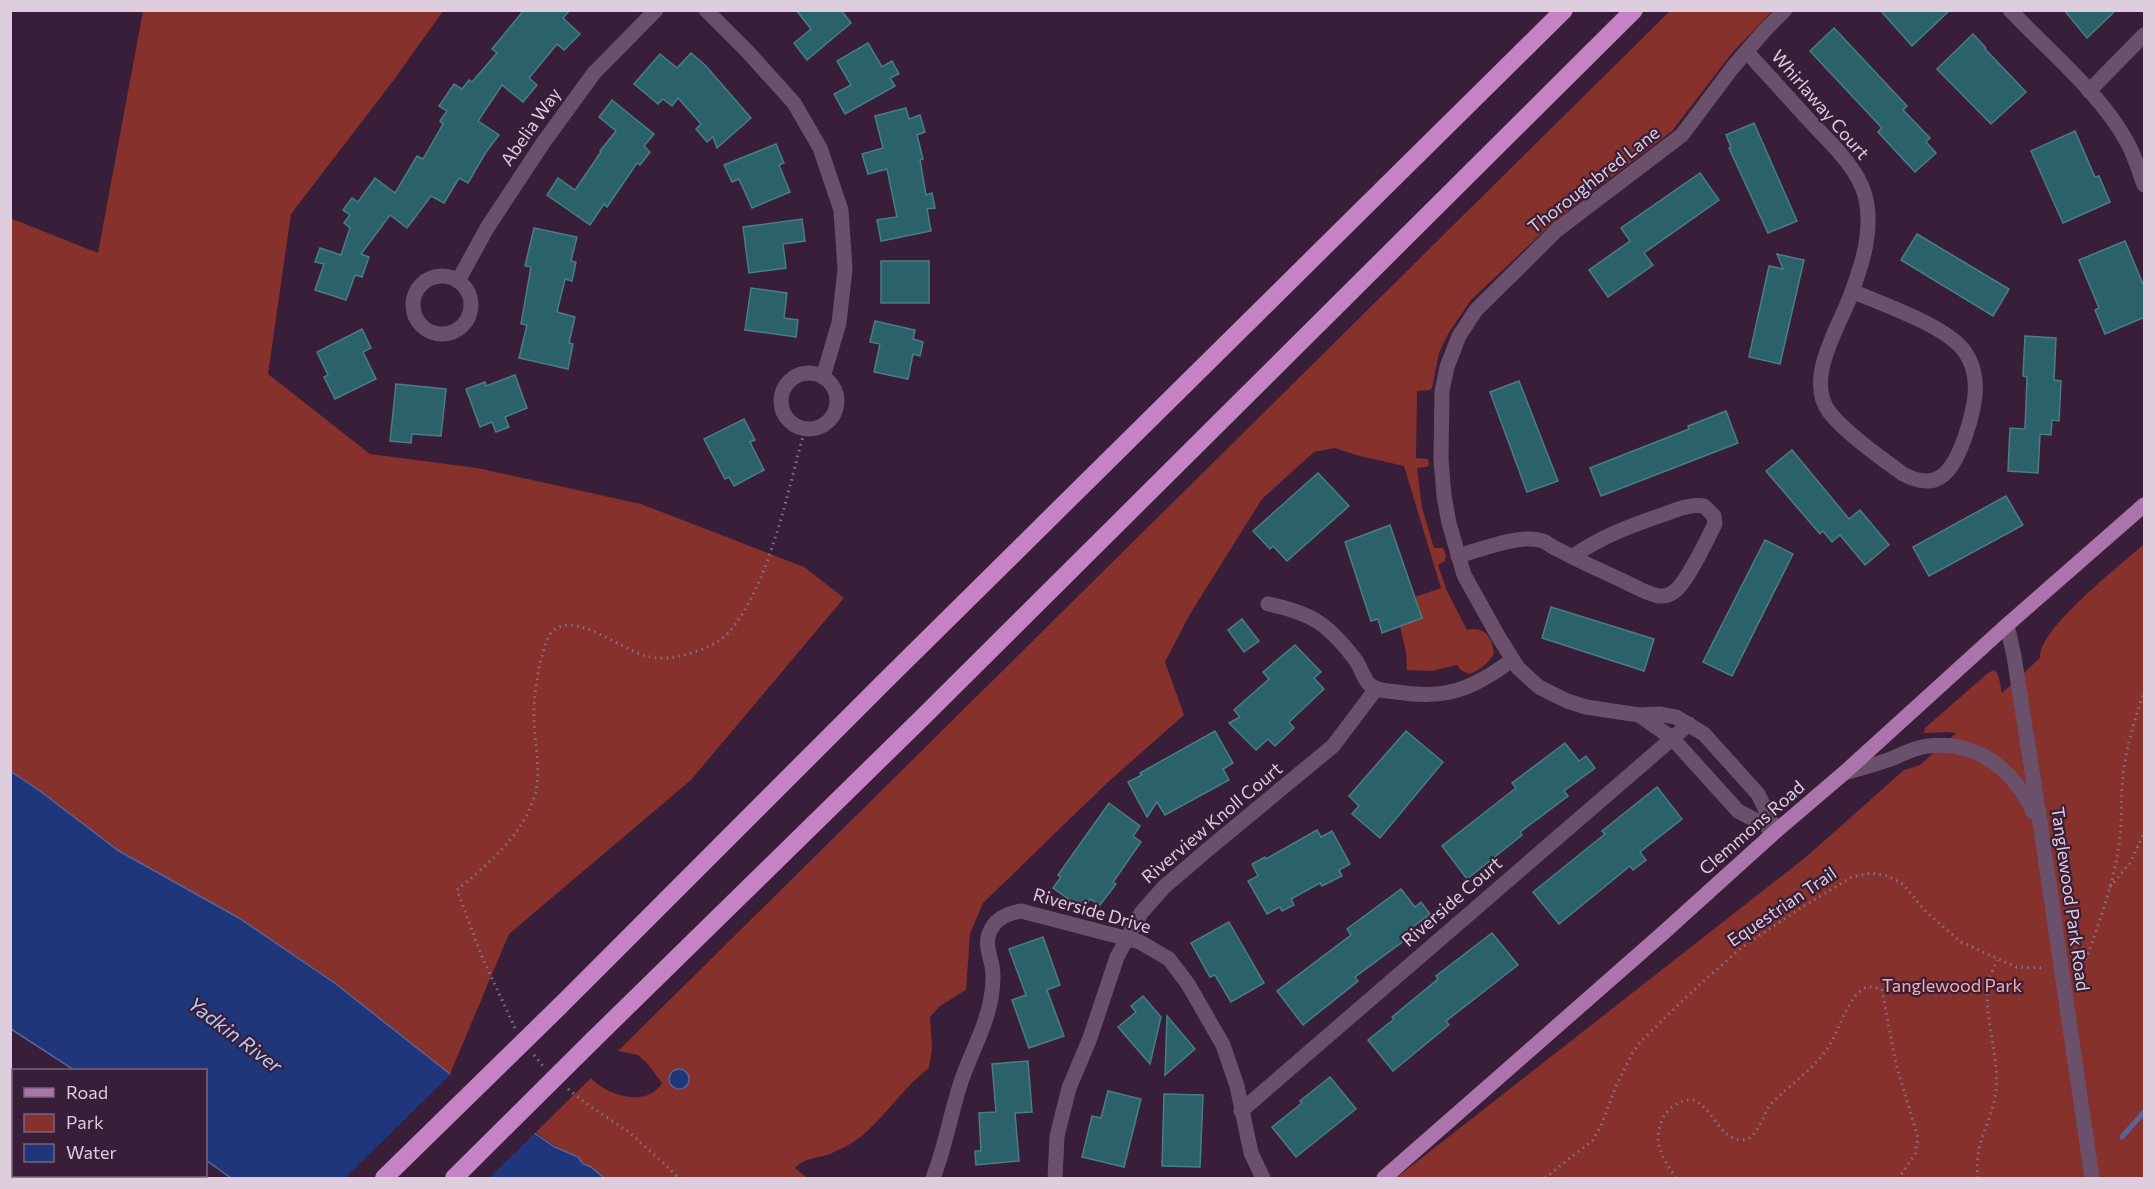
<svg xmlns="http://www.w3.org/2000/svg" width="2155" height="1189" viewBox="0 0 2155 1189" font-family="Commissioner,sans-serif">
	<rect width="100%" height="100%" fill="#381e39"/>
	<g fill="#87312c">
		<polygon points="143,11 443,11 393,81 291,214 268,374 370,454 477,468 641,504 804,567 844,598 691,780 509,934 450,1074 336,984 239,918 119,851 40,791 11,771 10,218 98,253"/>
		<path d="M1670 11H1772L1732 53 1672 131 1578 203 1544 231 1471 300 1448 334 1439 353 1432 388 1430 390 1417 391 1416 458 1428 459 1429 464 1427 467 1417 468 1422 508 1434 548H1443L1446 555 1445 561 1438 565 1447 591 1467 630C1484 625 1493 638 1494 654 1487 664 1481 670 1469 674L1461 670 1457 665 1432 671 1407 670 1406 652 1400 626 1415 597 1441 588 1404 466 1356 455 1335 448 1314 452 1262 499 1190 614 1165 662 1184 715 1107 783 983 903 970 934 966 990 940 1006 930 1017 932 1049 929 1068C901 1089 883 1121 855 1141 848 1146 838 1150 830 1154 819 1158 803 1158 795 1168L807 1178H604C583 1160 558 1150 536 1132L591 1078C607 1096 647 1108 662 1083L647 1063 638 1055 618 1051Z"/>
		<path d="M2144 544V1178H1396L1806 857 1904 770 1920 765 1956 733 1947 732 1924 733 1925 728 1988 673 1994 670 1998 674 2002 693 2040 658C2038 629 2121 565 2144 544Z"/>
		<polygon points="11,1101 14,1103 14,1176 124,1176 128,1178 11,1178"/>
	</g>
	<g fill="#20367b" stroke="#596398" stroke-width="1.5">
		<polygon points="10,771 40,791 119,851 239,918 336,984 464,1085 555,1147 578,1157 583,1164 591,1167 604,1178 231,1178 206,1160 206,1070 74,1070 11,1029"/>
		<circle cx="679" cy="1079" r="10"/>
	</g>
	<polygon fill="#381e39" points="453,1072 538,1130 489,1178 345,1178"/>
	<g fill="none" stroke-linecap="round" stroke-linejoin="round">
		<polyline stroke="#596398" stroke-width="5" points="2122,1137 2144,1112"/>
	</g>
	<g fill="#2b6168" stroke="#487e85" stroke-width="1.5">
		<polygon points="524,10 570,10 563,18 580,34 564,50 557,44 529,78 537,85 523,102 502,85 478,121 499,135 486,152 468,183 459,178 444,203 431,196 407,228 390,215 361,254 369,257 362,277 355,275 346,300 315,290 324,264 315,262 320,248 341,255 350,228 344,223 350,215 343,210 352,198 358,202 375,178 395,193 417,156 423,159 443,124 440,121 447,111 439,106 454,84 462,89 469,80 472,82 497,53 492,49"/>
		<polygon points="796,10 841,10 851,23 807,60 794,43 811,29"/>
		<polygon points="1880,10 1950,10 1912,46"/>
		<polygon points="2064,10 2116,10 2087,38"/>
		<polygon points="1834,28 1907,106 1903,110 1930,138 1926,142 1936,153 1915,172 1878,132 1882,128 1810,51"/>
		<polygon points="1973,34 1986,48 1985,49 2026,92 1991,124 1937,69"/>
		<polygon points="868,43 882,67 892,61 899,74 890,78 895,86 845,114 834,94 851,85 837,61"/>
		<polygon points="691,53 705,65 751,118 717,148 713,137 707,142 696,129 701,124 678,98 672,106 663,99 658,104 634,84 660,54 677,68"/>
		<polygon points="612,100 654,134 644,146 650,152 640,165 637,163 607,207 604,204 590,225 547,195 558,178 575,190 601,152 600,151 616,131 599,117"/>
		<polygon points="906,108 909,119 920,115 925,132 917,135 923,159 920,160 926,195 932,193 935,208 927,209 931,231 881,241 877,220 897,217 887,169 868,174 862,154 883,148 875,116"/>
		<polygon points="1754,123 1797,221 1768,233 1729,148 1731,147 1726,135"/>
		<polygon points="2075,131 2095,177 2099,176 2110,202 2063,223 2031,151"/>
		<polygon points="776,144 784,163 779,165 790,192 752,208 739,179 732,182 724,165"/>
		<polygon points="1700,173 1719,200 1644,253 1653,265 1608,297 1589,270 1630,241 1621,228"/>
		<polygon points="802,219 805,241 783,244 786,268 749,273 743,227"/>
		<polygon points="534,228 577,237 571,261 576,262 572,281 565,279 557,312 575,317 569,343 573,344 568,369 519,358 527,325 521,324 531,267 525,266"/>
		<polygon points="1917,234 2009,289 1993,316 1901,260"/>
		<polygon points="2125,241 2145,289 2145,317 2105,334 2095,310 2099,308 2079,260"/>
		<polygon points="1777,254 1804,260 1780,364 1749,357 1769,266 1783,269"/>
		<rect x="881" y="261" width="48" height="42"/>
		<polygon points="751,288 787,293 784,318 798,320 796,337 745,330"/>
		<polygon points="875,321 915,330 913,339 923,342 920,356 913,354 908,379 874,372 880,344 870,342"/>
		<polygon points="362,329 371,348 363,352 376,379 335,399 324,377 328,375 317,352"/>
		<polygon points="2025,336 2056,338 2054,380 2061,381 2059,421 2052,420 2051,435 2040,434 2038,473 2008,471 2010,428 2025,429 2027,377 2023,376"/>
		<polygon points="515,375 527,408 505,417 509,427 496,432 492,422 480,427 466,389 485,382 486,386"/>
		<polygon points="1519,381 1558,481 1527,492 1490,392"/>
		<polygon points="396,384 446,389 441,436 412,434 411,443 390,441"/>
		<polygon points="1726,411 1738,443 1601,496 1590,468 1689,429 1688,426"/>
		<polygon points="744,419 755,440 750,442 764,470 734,486 729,477 725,479 704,439"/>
		<polygon points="1792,450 1849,519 1860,510 1889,545 1865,565 1840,535 1832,542 1823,531 1820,534 1766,471"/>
		<polygon points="1318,473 1349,506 1287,561 1273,546 1270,549 1253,531"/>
		<polygon points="2006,496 2023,525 1929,576 1913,547"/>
		<polygon points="1390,525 1422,618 1382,633 1378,619 1371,621 1345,542"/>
		<polygon points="1765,540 1793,554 1732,676 1703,662"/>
		<polygon points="1551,607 1654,639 1644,671 1542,638"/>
		<polygon points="1242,619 1259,641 1244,652 1228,630"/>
		<polygon points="1295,645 1321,672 1314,678 1324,689 1289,722 1294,728 1275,746 1268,739 1256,750 1229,723 1240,717 1234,710 1269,679 1263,672"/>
		<polygon points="1215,731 1233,763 1223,769 1229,780 1165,815 1157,802 1147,817 1128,782 1142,775 1140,773"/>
		<polygon points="1406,731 1443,762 1380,838 1352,814 1359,806 1349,796"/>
		<polygon points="1565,743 1579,761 1586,756 1595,768 1564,791 1568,796 1520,832 1522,835 1467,879 1442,846 1516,788 1512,783"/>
		<polygon points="1657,787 1682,819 1640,852 1646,860 1633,870 1630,866 1559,924 1533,892 1605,834 1602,831"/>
		<polygon points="1109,803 1140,826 1133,836 1141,842 1113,882 1116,884 1100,905 1090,899 1083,909 1053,888 1061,877 1058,875"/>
		<polygon points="1317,830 1321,837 1332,831 1350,864 1339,870 1342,876 1322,886 1320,883 1291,899 1294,905 1282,911 1280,907 1267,914 1248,881 1258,876 1252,864 1265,857 1266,859"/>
		<polygon points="1401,889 1415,907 1421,902 1430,914 1402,935 1405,940 1355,977 1358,981 1303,1025 1277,991 1351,935 1347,929"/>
		<polygon points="1229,922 1264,983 1231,1002 1215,975 1210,977 1191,943"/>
		<polygon points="1492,933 1518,965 1446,1021 1449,1025 1393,1071 1368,1040 1394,1019 1392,1017 1438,979 1436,976"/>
		<polygon points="1043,937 1060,985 1047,990 1064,1036 1029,1048 1012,1000 1026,995 1009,949"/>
		<polygon points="1143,996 1161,1017 1150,1064 1118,1027 1136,1012 1131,1006"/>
		<polygon points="1167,1016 1195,1049 1165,1075"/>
		<polygon points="1028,1061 1032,1112 1015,1113 1019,1161 976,1165 975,1151 981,1151 979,1113 996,1112 992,1064"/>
		<polygon points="1330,1077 1356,1109 1296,1157 1272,1127 1302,1103 1300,1101"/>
		<polygon points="1108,1091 1141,1099 1124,1167 1082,1157 1092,1116 1101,1118"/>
		<polygon points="1164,1094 1203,1095 1200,1167 1162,1166"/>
	</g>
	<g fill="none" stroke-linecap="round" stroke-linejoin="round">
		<g stroke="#857085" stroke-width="3" stroke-dasharray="1.5 4.5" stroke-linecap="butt">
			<polyline points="2110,887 2130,863 2144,833"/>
			<path d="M2075 965 2083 962 2087 957C2099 923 2112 887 2118 851 2122 830 2121 808 2122 787 2124 755 2133 723 2144 693"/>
			<path d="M515 1028 482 957 457 890C488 864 521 837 534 798 543 771 533 740 534 712 534 696 537 679 540 663 543 653 545 642 551 633 571 608 622 650 646 656 663 660 678 658 694 652 707 648 720 642 729 632 770 585 788 489 805 429"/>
			<polyline points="534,1055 543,1066"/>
			<polyline points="568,1089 588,1105 629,1132 670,1169 678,1178"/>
			<polyline points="1545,1178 1593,1140 1601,1126 1616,1086 1633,1052 1641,1041 1697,987 1741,948 1804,906 1852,877 1872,873 1888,876 1903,884 1924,910 1961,942 2016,967 2045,968"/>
			<path d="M1676 1178C1668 1167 1658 1152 1658 1137 1659 1125 1663 1113 1674 1106 1707 1081 1713 1140 1742 1140 1752 1140 1757 1130 1761 1123 1765 1116 1766 1108 1772 1103 1790 1084 1812 1071 1827 1049 1838 1033 1845 1006 1858 993 1866 985 1873 986 1882 990L1896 1064 1918 1138 1915 1154 1899 1178"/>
			<path d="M1978 1178C1974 1146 1987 1131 1994 1102 2003 1064 1984 1024 1988 986 1989 977 1994 968 1997 960"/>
		</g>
		<g stroke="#6b506b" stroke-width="15">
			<polyline points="706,10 747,51 794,103 820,148 841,210 845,269 839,323 823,377"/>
			<path d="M2010 10C2048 50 2101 94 2127 142 2135 156 2139 171 2144 185"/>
			<path d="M1747 52C1767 74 1788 97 1808 119 1829 142 1856 165 1865 195 1874 230 1862 265 1850 297 1838 329 1804 380 1830 413 1847 434 1881 458 1903 474 1940 494 1954 468 1965 437 1974 410 1983 378 1965 352 1947 326 1882 304 1852 291"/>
			<polyline points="2089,91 2144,35"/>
			<circle cx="442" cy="305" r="29"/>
			<polyline points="458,281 487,228 543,143 594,73 656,10"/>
			<circle cx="809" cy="401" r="28"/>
			<path d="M1458 556C1480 550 1521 533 1543 541 1548 543 1553 548 1559 550 1579 561 1600 570 1621 580 1633 585 1646 594 1659 596 1663 596 1668 596 1672 593 1686 586 1707 539 1715 524L1714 516 1704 506C1689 504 1676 510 1662 515 1630 526 1600 537 1572 557"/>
			<path d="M1268 604C1311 613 1327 623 1354 658 1361 666 1363 679 1370 685 1377 691 1388 691 1397 692 1446 700 1473 689 1512 660"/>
			<polyline points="2007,625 2014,656 2041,829 2092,1178"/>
			<polyline points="1639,715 1659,714 1676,717 1704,734 1758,794 1776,831"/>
			<path d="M1844 773C1859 769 1874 765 1888 760 1901 755 1915 747 1928 746 1975 740 2014 769 2033 812"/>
			<polyline points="1776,831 1738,811 1672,738 1639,715 1586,707 1567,701 1539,687 1518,668 1498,636 1464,575 1449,523 1444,496 1441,459 1442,391 1447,367 1459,336 1476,310 1557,230 1682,135 1733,67 1765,30 1785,10"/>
			<polyline points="1241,1111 1689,724"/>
			<path d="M933 1178C945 1148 950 1116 960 1085 969 1056 986 1028 991 998 993 987 994 976 992 966 990 955 985 945 989 934 994 919 1006 914 1021 911L1140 942 1169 959 1188 984 1223 1045 1237 1086 1251 1153 1263 1178"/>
			<polyline points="1055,1178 1057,1136 1069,1088 1090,1038 1117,957 1141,913 1164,887 1212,846 1333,746 1376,689"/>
		</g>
		<polyline stroke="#ab75ac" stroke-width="15" points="1384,1178 1662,934 1776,831 1844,773 2007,625 2144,505"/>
		<g stroke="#c583c5" stroke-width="18">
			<polyline points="560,1006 886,680 1564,10"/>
			<polyline points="593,1040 925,715 1634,10"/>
		</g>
		<g stroke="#c583c5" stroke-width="18">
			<polyline points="384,1178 560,1006"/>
			<polyline points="454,1178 593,1040"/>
		</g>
	</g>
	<g text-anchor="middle" stroke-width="4.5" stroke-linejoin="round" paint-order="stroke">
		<g font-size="18" fill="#decddd" stroke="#381e39">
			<text transform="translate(1820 105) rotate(49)" y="6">Whirlaway Court</text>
			<text transform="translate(531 127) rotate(-55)" y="6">Abelia Way</text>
			<text transform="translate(1594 180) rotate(-38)" y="6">Thoroughbred Lane</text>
			<text transform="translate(1212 823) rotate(-40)" y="6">Riverview Knoll Court</text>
			<text transform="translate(1752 828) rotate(-41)" y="6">Clemmons Road</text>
			<text transform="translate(2070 899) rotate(82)" y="6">Tanglewood Park Road</text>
			<text transform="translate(1452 902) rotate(-41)" y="6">Riverside Court</text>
			<text transform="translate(1782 907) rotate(-34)" y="6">Equestrian Trail</text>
			<text transform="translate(1092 911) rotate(16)" y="6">Riverside Drive</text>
		</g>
		<g font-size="18" fill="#f8ada4" stroke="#381e39">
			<text x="1952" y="992">Tanglewood Park</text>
		</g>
		<g font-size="20" font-style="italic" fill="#b7c9f1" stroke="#381e39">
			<text transform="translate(235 1035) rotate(37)" y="7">Yadkin River</text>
		</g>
	</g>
	<rect width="2155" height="1189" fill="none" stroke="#decddd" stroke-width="24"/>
	<rect x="12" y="1069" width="195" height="108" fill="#381e39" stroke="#7a647b" stroke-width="1.5"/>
	<rect x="24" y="1088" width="30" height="9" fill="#ab75ac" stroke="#7a647b" stroke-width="1.5"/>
	<text x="66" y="1099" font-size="18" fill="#decddd">Road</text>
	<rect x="24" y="1114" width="30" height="18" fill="#87312c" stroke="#7a647b" stroke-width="1.5"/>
	<text x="66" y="1129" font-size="18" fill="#decddd">Park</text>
	<rect x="24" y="1144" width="30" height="18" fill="#20367b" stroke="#7a647b" stroke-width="1.5"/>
	<text x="66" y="1159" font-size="18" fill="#decddd">Water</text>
</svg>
